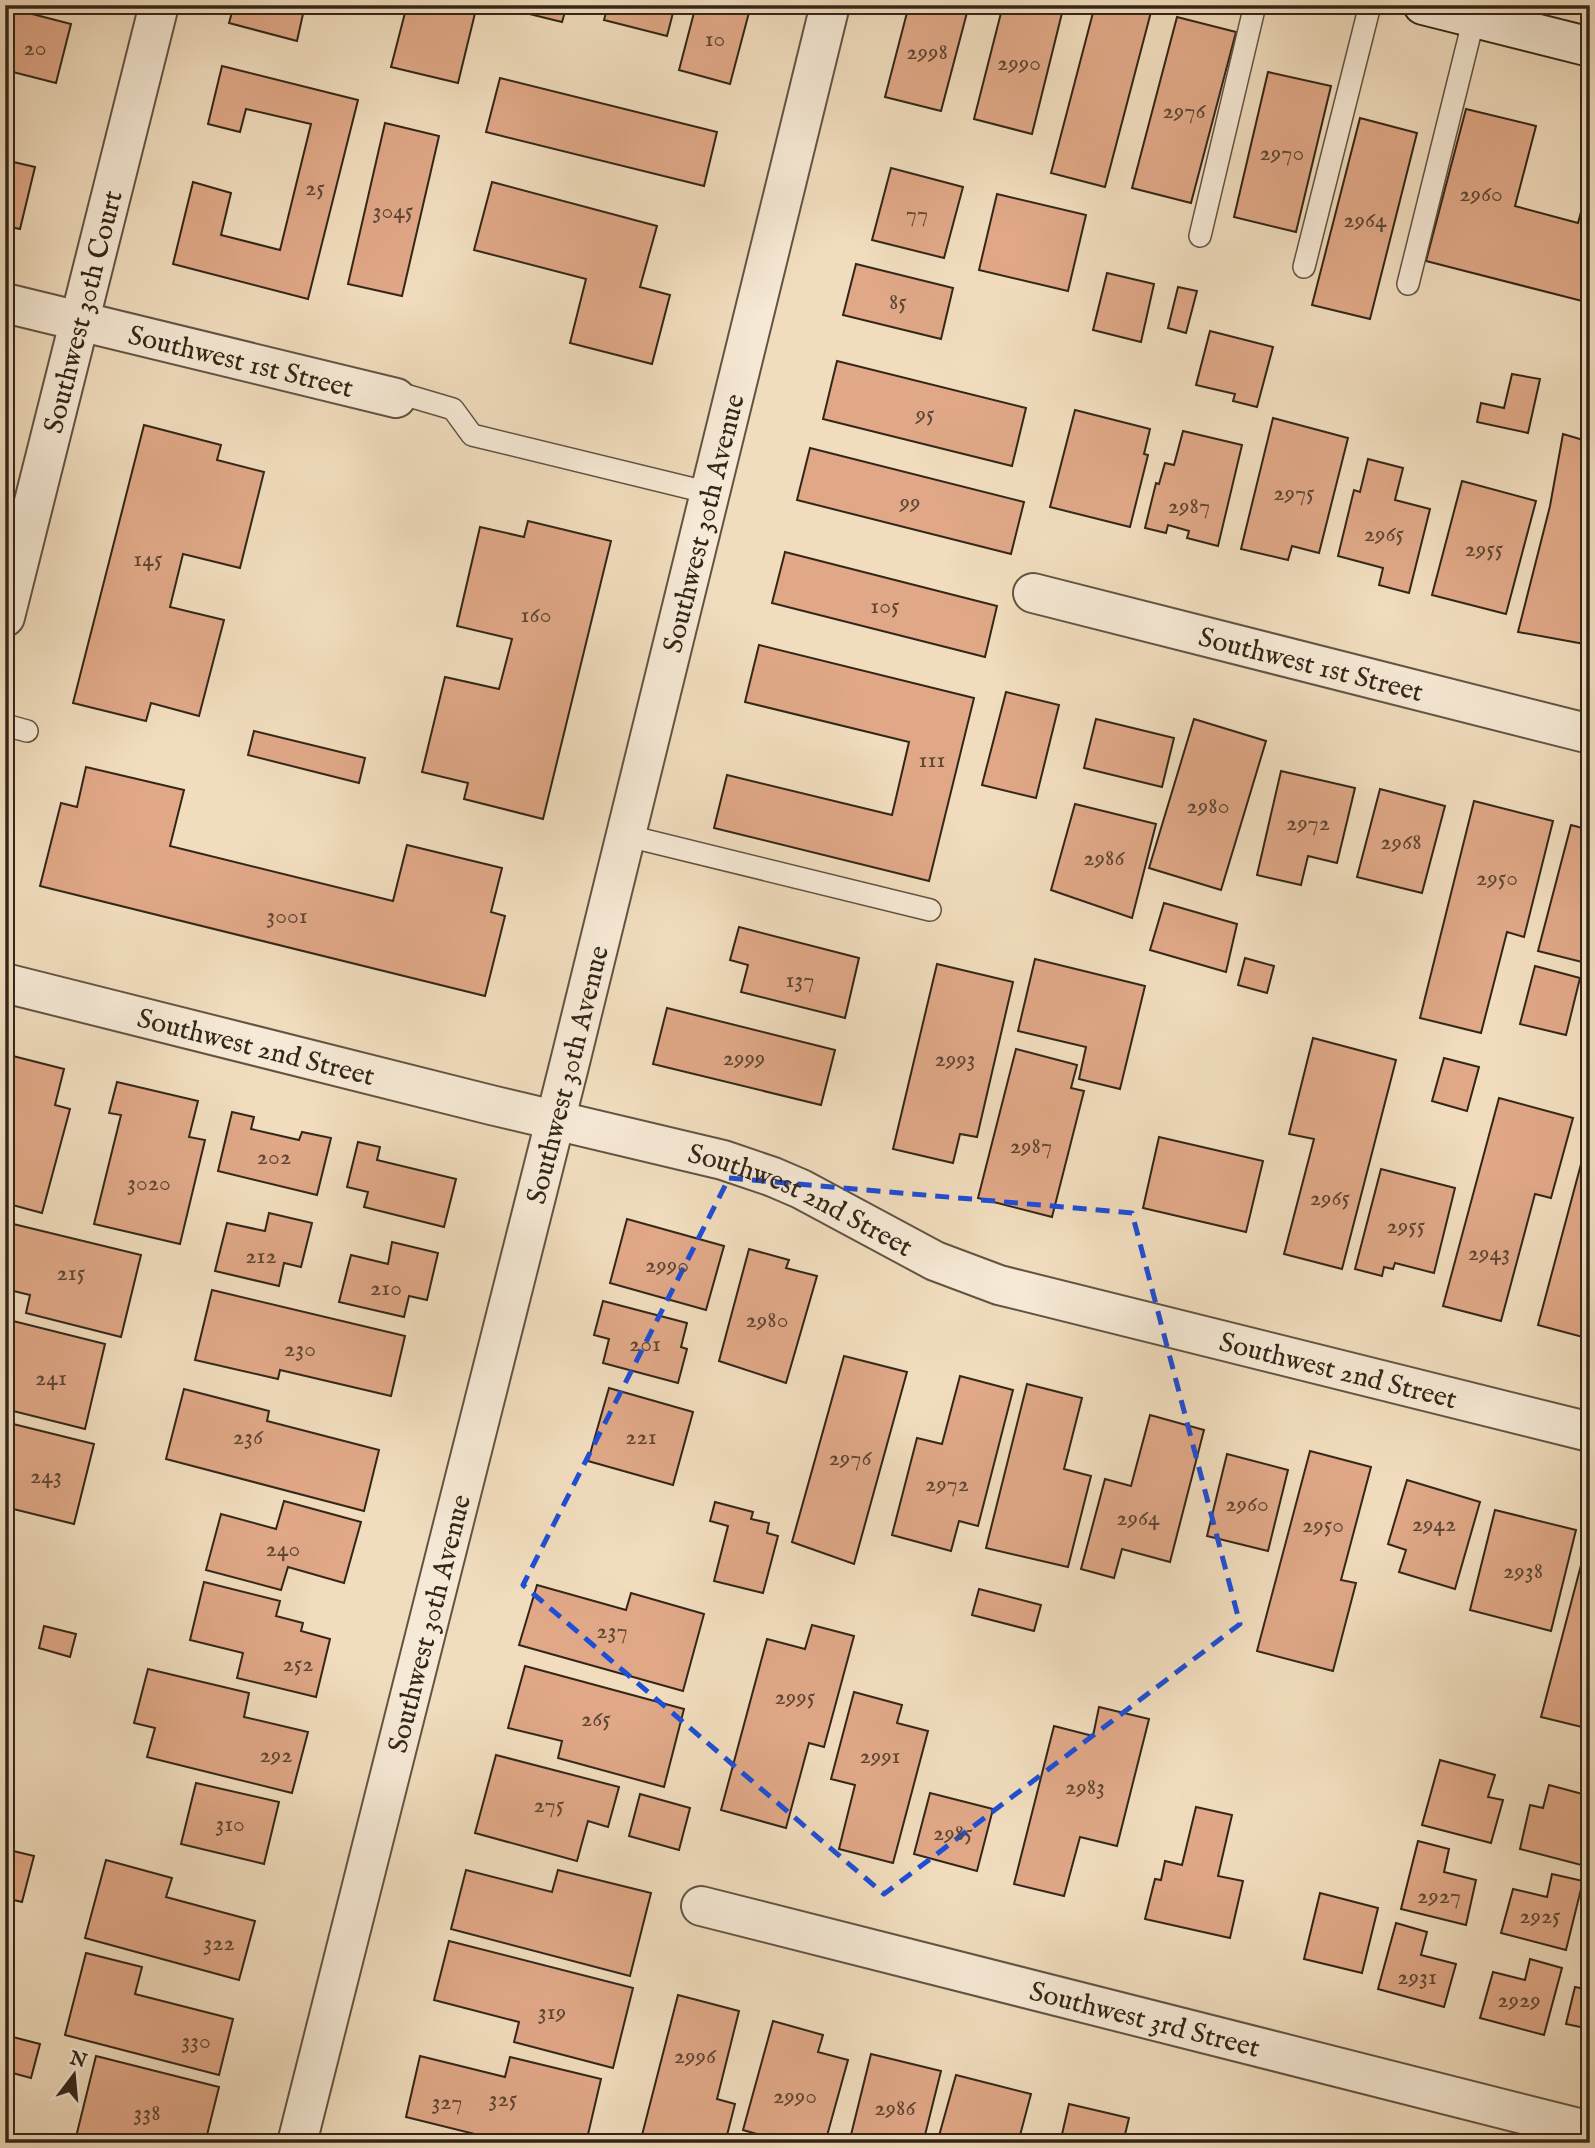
<svg xmlns="http://www.w3.org/2000/svg" width="1595" height="2148" viewBox="0 0 1595 2148" font-family="'IM FELL English',serif">
	<rect width="100%" height="100%" fill="#f1ddbe"/>
	<filter id="stains"><feTurbulence type="fractalNoise" baseFrequency=".00286" numOctaves="4"/><feColorMatrix values="0 0 0 0 .2 0 0 0 0 .09 0 0 0 0 .02 0 0 0 .5 -.17"/></filter>
	<radialGradient id="worn" r=".72"><stop offset=".6" stop-color="#630" stop-opacity="0"/><stop offset="1" stop-color="#630" stop-opacity=".3"/></radialGradient>
	<g fill="#e0a887" stroke="#332619" stroke-width="2">
		<polygon points="234,5 305,5 297,41 229,23"/>
		<polygon points="407,5 477,5 458,83 391,67"/>
		<polygon points="506,5 567,5 562,22 505,8"/>
		<polygon points="608,5 675,5 667,36 604,20"/>
		<polygon points="696,5 751,5 730,84 679,70"/>
		<polygon points="909,5 969,5 941,111 885,97"/>
		<polygon points="1003,5 1064,5 1032,134 974,119"/>
		<polygon points="1095,5 1126,5 1151,12 1105,187 1051,173"/>
		<polygon points="5,7 71,24 56,83 5,70"/>
		<polygon points="1177,17 1236,32 1191,203 1132,188"/>
		<polygon points="222,66 358,100 308,299 173,264 193,182 231,193 221,235 280,250 311,124 246,109 240,132 208,124"/>
		<polygon points="1268,72 1331,86 1296,232 1234,217"/>
		<polygon points="500,78 717,132 704,186 486,132"/>
		<polygon points="1466,109 1536,126 1515,206 1578,223 1590,179 1590,303 1426,261"/>
		<polygon points="1360,118 1417,133 1370,319 1312,305"/>
		<polygon points="385,123 439,136 402,296 348,284"/>
		<polygon points="5,160 35,167 20,229 5,226"/>
		<polygon points="891,168 963,187 944,258 872,240"/>
		<polygon points="492,182 657,226 640,287 670,295 652,364 570,343 586,279 474,250"/>
		<polygon points="997,194 1086,215 1068,291 979,270"/>
		<polygon points="856,264 953,288 941,339 843,315"/>
		<polygon points="1107,273 1154,284 1141,342 1093,330"/>
		<polygon points="1178,287 1197,291 1186,333 1168,328"/>
		<polygon points="1210,331 1273,347 1257,407 1233,401 1235,394 1196,385"/>
		<polygon points="837,361 1026,408 1012,466 823,419"/>
		<polygon points="1512,374 1540,379 1528,433 1477,422 1481,403 1504,408"/>
		<polygon points="1075,410 1150,429 1144,454 1148,455 1130,527 1050,507"/>
		<polygon points="1273,418 1348,438 1319,553 1292,546 1288,560 1241,549"/>
		<polygon points="144,425 221,445 217,460 264,472 240,568 183,554 170,607 224,620 199,716 151,703 146,721 73,703"/>
		<polygon points="1183,431 1242,445 1218,546 1187,538 1189,531 1168,525 1166,533 1145,528 1156,483 1159,484 1165,463 1174,465"/>
		<polygon points="1563,434 1590,442 1590,645 1518,632 1550,506"/>
		<polygon points="810,448 1024,502 1011,554 797,500"/>
		<polygon points="1368,459 1403,468 1395,500 1430,509 1409,593 1379,585 1383,568 1338,556 1354,490 1360,492"/>
		<polygon points="1462,481 1536,501 1506,614 1432,595"/>
		<polygon points="528,521 611,541 543,819 464,799 468,783 422,772 445,677 499,689 512,639 457,626 480,527 524,537"/>
		<polygon points="785,552 997,606 985,657 772,603"/>
		<polygon points="759,645 974,698 929,881 714,828 727,775 892,815 909,742 745,702"/>
		<polygon points="1006,692 1059,705 1036,798 982,785"/>
		<polygon points="1096,719 1174,738 1162,787 1084,768"/>
		<polygon points="1194,719 1266,741 1221,890 1149,868"/>
		<polygon points="254,731 365,758 359,783 248,755"/>
		<polygon points="86,767 184,790 170,846 393,901 407,845 502,868 491,912 505,916 485,996 40,886 61,803 77,807"/>
		<polygon points="1281,771 1355,788 1337,863 1308,856 1301,885 1257,875"/>
		<polygon points="1380,789 1445,806 1422,893 1357,877"/>
		<polygon points="1474,801 1553,821 1524,937 1507,932 1481,1033 1420,1018"/>
		<polygon points="1075,804 1156,824 1132,918 1051,890"/>
		<polygon points="1571,825 1590,830 1590,964 1538,951"/>
		<polygon points="1164,903 1237,924 1226,972 1150,950"/>
		<polygon points="739,927 859,958 845,1018 741,992 748,965 730,960"/>
		<polygon points="1245,958 1274,966 1267,993 1238,985"/>
		<polygon points="1035,959 1145,986 1120,1089 1079,1079 1086,1047 1018,1031"/>
		<polygon points="937,964 1013,982 977,1137 960,1134 953,1163 893,1149"/>
		<polygon points="1535,966 1580,978 1566,1035 1520,1024"/>
		<polygon points="667,1008 835,1050 821,1105 653,1064"/>
		<polygon points="1313,1038 1396,1060 1342,1269 1284,1254 1314,1139 1289,1134"/>
		<polygon points="1016,1049 1077,1065 1071,1088 1084,1091 1052,1217 978,1198"/>
		<polygon points="5,1054 64,1069 55,1105 70,1109 42,1213 5,1203"/>
		<polygon points="1444,1058 1479,1067 1467,1111 1432,1101"/>
		<polygon points="117,1082 198,1101 189,1137 205,1140 180,1244 94,1224 121,1115 109,1113"/>
		<polygon points="1499,1098 1573,1118 1551,1198 1535,1194 1501,1321 1443,1306"/>
		<polygon points="232,1112 254,1117 251,1129 299,1140 302,1132 331,1138 317,1195 218,1171"/>
		<polygon points="1159,1137 1263,1161 1246,1232 1143,1208"/>
		<polygon points="1588,1138 1590,1139 1590,1339 1538,1325"/>
		<polygon points="358,1142 380,1147 377,1160 456,1179 444,1227 364,1207 368,1192 347,1187"/>
		<polygon points="1381,1169 1455,1188 1434,1273 1395,1263 1393,1269 1384,1267 1382,1276 1355,1269"/>
		<polygon points="269,1213 312,1223 301,1267 284,1263 279,1286 215,1271 227,1223 265,1231"/>
		<polygon points="627,1219 724,1246 706,1310 610,1283"/>
		<polygon points="5,1222 141,1255 121,1337 26,1313 30,1295 5,1289"/>
		<polygon points="392,1242 438,1253 427,1300 409,1296 404,1317 339,1302 351,1255 388,1264"/>
		<polygon points="749,1249 789,1260 786,1268 817,1276 786,1383 719,1361"/>
		<polygon points="212,1290 405,1336 391,1396 280,1370 278,1379 195,1360"/>
		<polygon points="603,1301 687,1323 681,1347 687,1349 678,1383 603,1363 609,1339 594,1335"/>
		<polygon points="5,1319 105,1344 85,1429 5,1409"/>
		<polygon points="844,1356 907,1372 854,1564 792,1542"/>
		<polygon points="960,1376 1013,1390 978,1526 959,1521 951,1551 892,1535 917,1438 942,1444"/>
		<polygon points="1027,1384 1082,1398 1064,1469 1091,1476 1068,1567 986,1548"/>
		<polygon points="609,1388 693,1412 673,1485 588,1461"/>
		<polygon points="184,1389 269,1411 267,1421 379,1450 364,1511 166,1459"/>
		<polygon points="1150,1415 1204,1430 1170,1562 1122,1549 1114,1578 1081,1569 1105,1479 1131,1486"/>
		<polygon points="5,1422 94,1444 74,1524 5,1507"/>
		<polygon points="1310,1451 1371,1467 1341,1580 1356,1583 1333,1671 1257,1651"/>
		<polygon points="1227,1454 1288,1470 1268,1551 1207,1536"/>
		<polygon points="1407,1480 1480,1502 1455,1589 1399,1572 1406,1550 1388,1544"/>
		<polygon points="284,1501 361,1522 344,1583 288,1567 281,1590 206,1570 221,1514 276,1529"/>
		<polygon points="715,1502 753,1512 751,1519 769,1523 767,1533 778,1536 763,1593 714,1581 728,1526 710,1521"/>
		<polygon points="1495,1510 1576,1530 1551,1631 1470,1610"/>
		<polygon points="1590,1531 1590,1729 1541,1717"/>
		<polygon points="204,1582 280,1601 276,1616 303,1623 301,1631 330,1639 316,1697 237,1678 243,1653 190,1640"/>
		<polygon points="537,1585 626,1610 631,1593 704,1614 683,1691 519,1645"/>
		<polygon points="979,1589 1041,1605 1034,1631 972,1615"/>
		<polygon points="812,1625 854,1636 824,1747 809,1743 786,1828 721,1810 767,1639 805,1649"/>
		<polygon points="44,1626 76,1634 70,1657 39,1648"/>
		<polygon points="525,1666 684,1709 664,1787 558,1758 562,1741 508,1728"/>
		<polygon points="148,1669 249,1693 244,1717 308,1732 292,1793 147,1757 155,1728 134,1723"/>
		<polygon points="854,1692 902,1705 897,1723 928,1731 893,1863 839,1849 855,1785 831,1779"/>
		<polygon points="1099,1707 1149,1719 1117,1846 1080,1837 1064,1896 1014,1884 1054,1726 1093,1736"/>
		<polygon points="496,1755 619,1787 608,1827 588,1821 577,1861 475,1833"/>
		<polygon points="1440,1760 1495,1775 1488,1797 1503,1800 1491,1843 1422,1825"/>
		<polygon points="196,1783 279,1802 264,1864 181,1844"/>
		<polygon points="1549,1785 1590,1796 1589,1867 1520,1849 1530,1805 1543,1808"/>
		<polygon points="930,1793 993,1809 977,1871 914,1854"/>
		<polygon points="640,1794 690,1808 679,1850 629,1836"/>
		<polygon points="1196,1807 1232,1815 1218,1876 1243,1881 1230,1938 1145,1919 1155,1879 1161,1880 1165,1861 1182,1865"/>
		<polygon points="1418,1841 1449,1849 1444,1872 1476,1880 1466,1925 1401,1909"/>
		<polygon points="5,1849 34,1856 22,1902 5,1898"/>
		<polygon points="106,1860 172,1878 166,1897 255,1921 239,1980 85,1938"/>
		<polygon points="466,1870 552,1892 558,1870 651,1893 630,1976 451,1929"/>
		<polygon points="1552,1874 1583,1881 1566,1950 1501,1933 1513,1889 1547,1897"/>
		<polygon points="1320,1893 1378,1908 1362,1973 1304,1959"/>
		<polygon points="1396,1923 1427,1932 1421,1955 1456,1964 1444,2007 1378,1989"/>
		<polygon points="449,1941 633,1988 613,2068 514,2042 519,2022 434,2000"/>
		<polygon points="86,1953 142,1967 135,1994 233,2019 219,2075 65,2035"/>
		<polygon points="1530,1959 1562,1968 1544,2035 1480,2018 1493,1972 1525,1980"/>
		<polygon points="1575,1987 1590,1990 1590,2029 1566,2024"/>
		<polygon points="678,1995 739,2011 717,2099 735,2104 725,2143 640,2143"/>
		<polygon points="773,2021 823,2035 818,2052 848,2060 825,2143 789,2143 743,2130"/>
		<polygon points="5,2035 40,2044 31,2078 5,2071"/>
		<polygon points="871,2054 941,2071 923,2143 849,2143"/>
		<polygon points="96,2056 219,2087 205,2143 100,2143 76,2137"/>
		<polygon points="420,2056 505,2077 510,2057 601,2079 586,2143 511,2143 406,2117"/>
		<polygon points="956,2075 1031,2094 1018,2143 937,2143"/>
		<polygon points="1069,2104 1129,2118 1123,2143 1060,2143"/>
		<polygon points="1186,2136 1214,2143 1184,2143"/>
	</g>
	<g fill="none" stroke-linecap="round" stroke-linejoin="round">
		<g stroke="#625442" stroke-width="24">
			<g id="lane">
				<polyline points="1200,236 1255,5"/>
				<polyline points="1304,267 1370,5"/>
				<polyline points="1408,284 1474,18"/>
				<polyline points="409,396 453,409 472,435 710,493"/>
				<polyline points="5,725 27,731"/>
				<polyline points="624,835 930,910"/>
			</g>
		</g>
		<g stroke="#625442" stroke-width="42">
			<g id="street">
				<path id="s1" d="M5 303 396 398"/>
				<path id="s2" d="M1033 593 1590 734"/>
				<path id="s3" d="M5 617 159 5"/>
				<path id="s4" d="M5 983 491 1105 723 1160 773 1177 801 1189 935 1261 999 1285 1590 1432"/>
				<path id="s5" d="M701 1906 1590 2131"/>
				<path id="s6" d="M297 2143 570 1062 830 5"/>
			</g>
		</g>
		<g stroke="#332619" stroke-width="42">
			<polyline id="secondary" points="1423,5 1590,47"/>
		</g>
		<use href="#lane" stroke="#f6e9d5" stroke-width="21"/>
		<use href="#street" stroke="#f6e9d5" stroke-width="38"/>
		<use href="#secondary" stroke="#f6e9d5" stroke-width="38"/>
	</g>
	<path fill="none" stroke="#1d4ed8" stroke-width="5" stroke-dasharray="14 9" stroke-linejoin="round" d="M729 1178 1132 1213 1240 1624 884 1894 523 1585Z"/>
	<g text-anchor="middle" stroke-width="5" stroke-linejoin="round" paint-order="stroke">
		<g font-size="24" fill="#5e4634">
			<text x="715" y="46">10</text>
			<text x="35" y="55">20</text>
			<text x="927" y="59">2998</text>
			<text x="1019" y="70">2990</text>
			<text x="1184" y="118">2976</text>
			<text x="1282" y="160">2970</text>
			<text x="315" y="195">25</text>
			<text x="1481" y="201">2960</text>
			<text x="393" y="218">3045</text>
			<text x="917" y="221">77</text>
			<text x="1365" y="227">2964</text>
			<text x="898" y="309">85</text>
			<text x="925" y="421">95</text>
			<text x="1294" y="500">2975</text>
			<text x="910" y="509">99</text>
			<text x="1189" y="513">2987</text>
			<text x="1384" y="541">2965</text>
			<text x="1484" y="556">2955</text>
			<text x="148" y="566">145</text>
			<text x="885" y="613">105</text>
			<text x="536" y="622">160</text>
			<text x="932" y="767">111</text>
			<text x="1208" y="813">2980</text>
			<text x="1308" y="830">2972</text>
			<text x="1401" y="849">2968</text>
			<text x="1104" y="865">2986</text>
			<text x="1497" y="885">2950</text>
			<text x="287" y="923">3001</text>
			<text x="800" y="987">137</text>
			<text x="744" y="1065">2999</text>
			<text x="955" y="1066">2993</text>
			<text x="1031" y="1153">2987</text>
			<text x="274" y="1164">202</text>
			<text x="149" y="1190">3020</text>
			<text x="1330" y="1205">2965</text>
			<text x="1406" y="1233">2955</text>
			<text x="1489" y="1260">2943</text>
			<text x="261" y="1263">212</text>
			<text x="667" y="1272">2990</text>
			<text x="71" y="1280">215</text>
			<text x="386" y="1295">210</text>
			<text x="767" y="1327">2980</text>
			<text x="645" y="1351">201</text>
			<text x="300" y="1356">230</text>
			<text x="51" y="1385">241</text>
			<text x="248" y="1444">236</text>
			<text x="641" y="1444">221</text>
			<text x="850" y="1465">2976</text>
			<text x="46" y="1483">243</text>
			<text x="947" y="1491">2972</text>
			<text x="1247" y="1511">2960</text>
			<text x="1138" y="1525">2964</text>
			<text x="1434" y="1531">2942</text>
			<text x="1323" y="1532">2950</text>
			<text x="283" y="1556">240</text>
			<text x="1523" y="1578">2938</text>
			<text x="612" y="1638">237</text>
			<text x="298" y="1671">252</text>
			<text x="795" y="1704">2995</text>
			<text x="596" y="1726">265</text>
			<text x="276" y="1762">292</text>
			<text x="880" y="1763">2991</text>
			<text x="1085" y="1794">2983</text>
			<text x="549" y="1812">275</text>
			<text x="230" y="1831">310</text>
			<text x="953" y="1840">2985</text>
			<text x="1439" y="1903">2927</text>
			<text x="1540" y="1923">2925</text>
			<text x="219" y="1950">322</text>
			<text x="1417" y="1984">2931</text>
			<text x="1519" y="2007">2929</text>
			<text x="552" y="2019">319</text>
			<text x="196" y="2048">330</text>
			<text x="695" y="2063">2996</text>
			<text x="795" y="2103">2990</text>
			<text x="503" y="2106">325</text>
			<text x="447" y="2109">327</text>
			<text x="895" y="2115">2986</text>
			<text x="147" y="2120">338</text>
		</g>
		<g font-size="28" fill="#332619" stroke="#f6e9d5">
			<text dy="10" stroke="none"><textPath href="#s3" startOffset="315">Southwest 30th Court</textPath></text>
			<text dy="10" stroke="none"><textPath href="#s1" startOffset="243">Southwest 1st Street</textPath></text>
			<text dy="10" stroke="none"><textPath href="#s6" startOffset="1670">Southwest 30th Avenue</textPath></text>
			<text dy="10" stroke="none"><textPath href="#s2" startOffset="287">Southwest 1st Street</textPath></text>
			<text dy="10" stroke="none"><textPath href="#s4" startOffset="259">Southwest 2nd Street</textPath></text>
			<text dy="10" stroke="none"><textPath href="#s6" startOffset="1102">Southwest 30th Avenue</textPath></text>
			<text dy="10" stroke="none"><textPath href="#s4" startOffset="826">Southwest 2nd Street</textPath></text>
			<text dy="10" stroke="none"><textPath href="#s4" startOffset="1393">Southwest 2nd Street</textPath></text>
			<text dy="10" stroke="none"><textPath href="#s6" startOffset="536">Southwest 30th Avenue</textPath></text>
			<text dy="10" stroke="none"><textPath href="#s5" startOffset="458">Southwest 3rd Street</textPath></text>
		</g>
	</g>
	<rect width="1595" height="2148" fill="none" stroke="#f1ddbe" stroke-width="28"/>
	<rect x="7" y="7" width="1581" height="2134" fill="none" stroke="#332619" stroke-width="3.5"/>
	<rect x="14" y="14" width="1567" height="2120" fill="none" stroke="#332619" stroke-width="2"/>
	<g transform="translate(74 2075) rotate(16)" stroke="#f6e9d5" stroke-width="5" paint-order="stroke">
	<path d="M0-5L12 26L0 18L-12 26Z" fill="#332619"/>
	<text y="-10" font-size="19" font-weight="bold" text-anchor="middle" fill="#332619">N</text>
	</g>
	<rect width="100%" height="100%" filter="url(#stains)"/>
	<rect width="100%" height="100%" fill="url(#worn)"/>
</svg>
